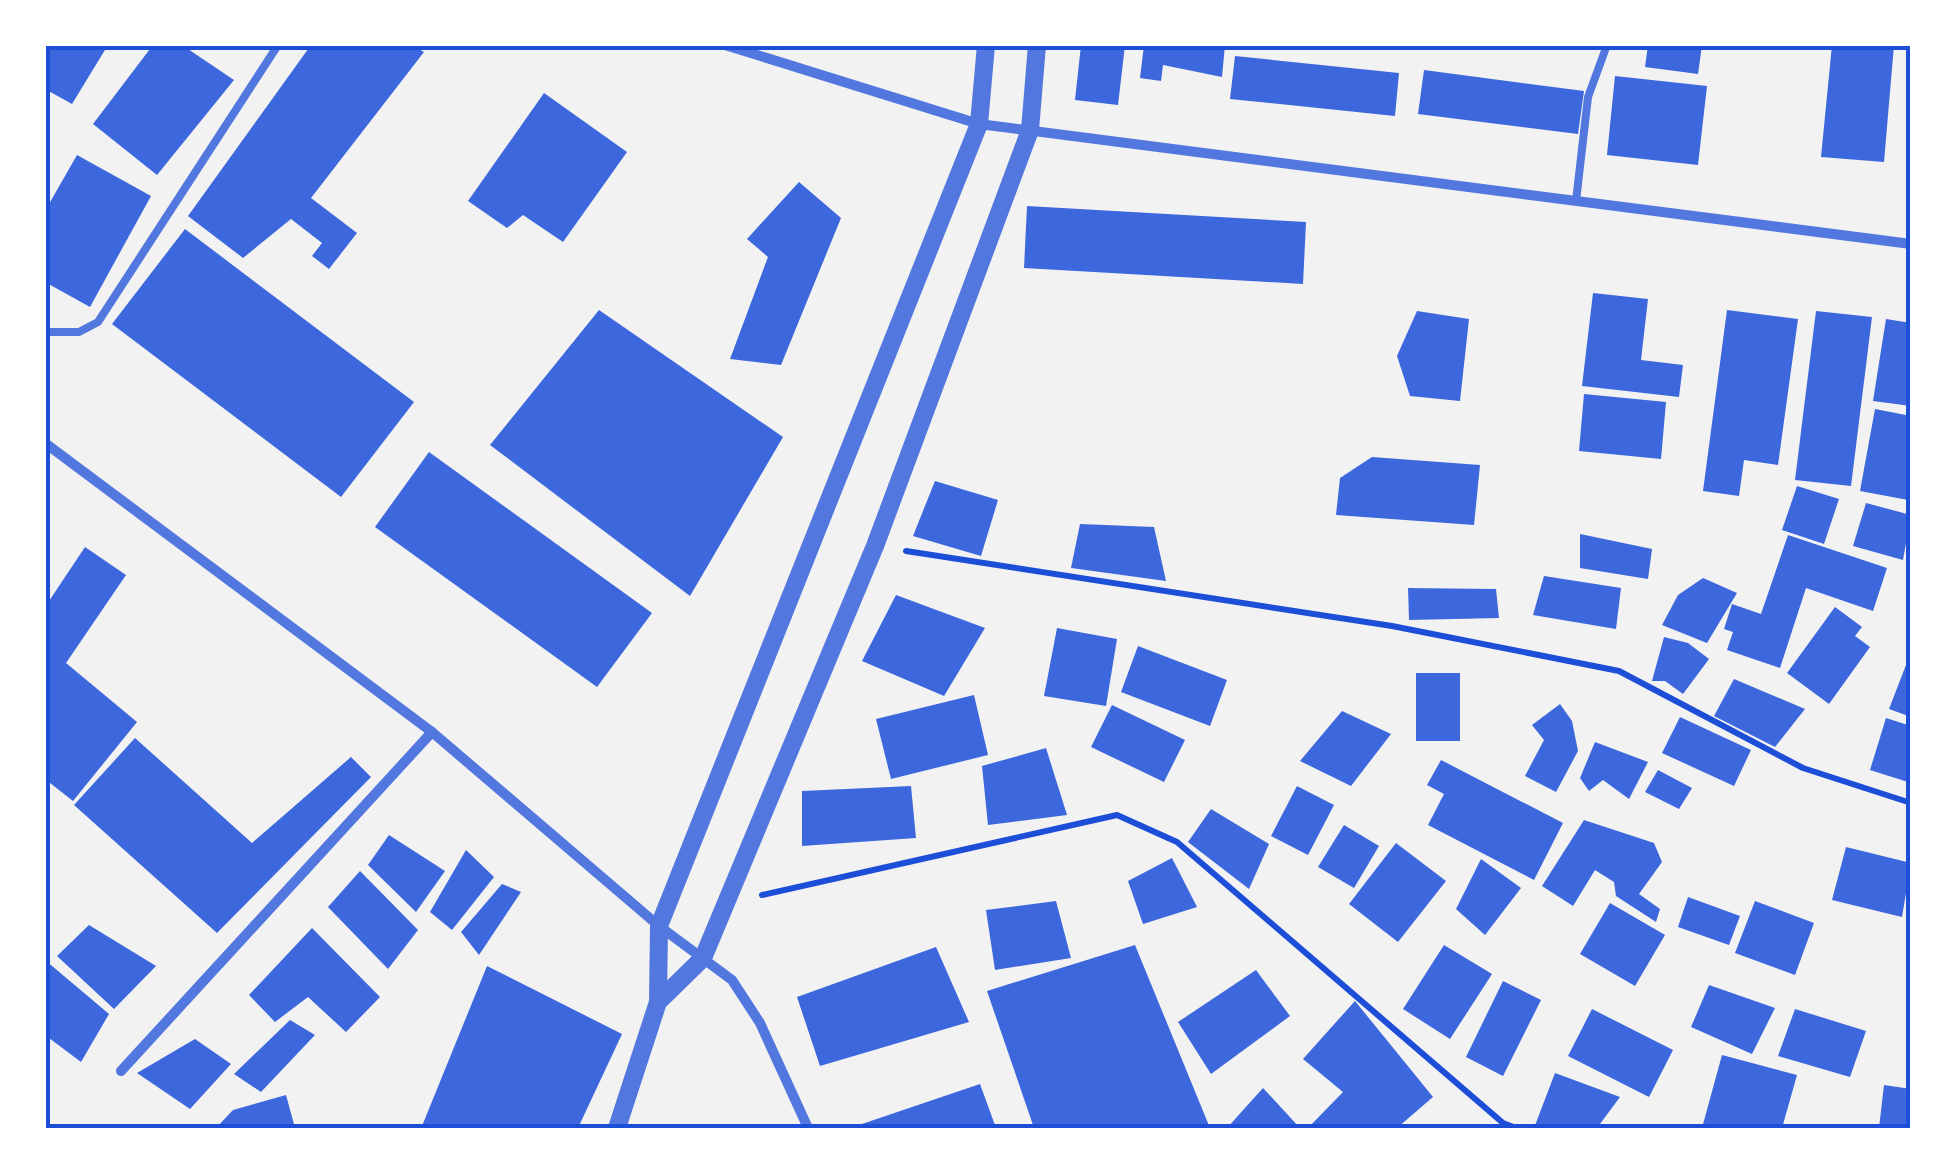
<svg xmlns="http://www.w3.org/2000/svg" width="1956" height="1173" viewBox="0 0 1956 1173" font-family="'DejaVu Sans',sans-serif">
	<rect width="100%" height="100%" fill="#f2f2f2"/>
	<g fill="#3d67dc">
		<polygon points="45,45 108,45 72,104 45,89"/>
		<polygon points="153,45 182,45 234,80 157,175 93,124"/>
		<polygon points="311,45 412,45 424,52 311,198 357,233 329,269 312,256 322,243 291,219 243,258 188,216"/>
		<polygon points="1081,45 1125,45 1118,105 1075,100"/>
		<polygon points="1144,45 1225,45 1222,77 1163,65 1161,81 1140,78"/>
		<polygon points="1648,45 1702,45 1698,74 1645,67"/>
		<polygon points="1832,45 1894,45 1884,162 1821,157"/>
		<polygon points="1235,56 1399,73 1395,116 1230,99"/>
		<polygon points="1424,70 1584,91 1578,134 1418,114"/>
		<polygon points="1615,76 1707,86 1698,165 1607,155"/>
		<polygon points="544,93 627,152 563,242 523,215 507,228 468,201"/>
		<polygon points="77,155 151,196 90,307 45,282 45,211"/>
		<polygon points="799,182 841,218 781,365 730,359 768,257 747,239"/>
		<polygon points="1027,206 1306,222 1303,284 1024,268"/>
		<polygon points="185,229 414,402 341,497 112,324"/>
		<polygon points="1593,293 1648,299 1641,360 1683,365 1679,397 1582,386"/>
		<polygon points="599,310 783,437 690,596 490,445"/>
		<polygon points="1727,310 1798,319 1778,465 1744,460 1739,496 1703,491"/>
		<polygon points="1417,311 1469,319 1460,401 1410,396 1397,356"/>
		<polygon points="1816,311 1872,317 1851,486 1795,480"/>
		<polygon points="1886,319 1911,323 1911,406 1873,401"/>
		<polygon points="1584,394 1666,402 1661,459 1579,451"/>
		<polygon points="1875,409 1911,416 1908,500 1860,491"/>
		<polygon points="429,452 652,613 597,687 375,527"/>
		<polygon points="1372,457 1480,465 1474,525 1336,515 1340,478"/>
		<polygon points="935,481 998,500 981,556 913,536"/>
		<polygon points="1797,486 1839,499 1824,544 1782,530"/>
		<polygon points="1866,503 1911,515 1903,560 1853,546"/>
		<polygon points="1080,524 1154,527 1166,581 1071,568"/>
		<polygon points="1580,534 1652,549 1648,579 1580,568"/>
		<polygon points="1788,535 1887,568 1873,611 1806,588 1780,668 1727,650 1733,632 1724,629 1732,604 1761,614"/>
		<polygon points="85,547 126,575 66,663 137,722 73,801 45,779 45,607"/>
		<polygon points="1544,576 1621,588 1616,629 1533,615"/>
		<polygon points="1703,578 1737,593 1707,643 1662,625 1678,595"/>
		<polygon points="1408,588 1496,589 1499,618 1409,620"/>
		<polygon points="896,595 985,628 944,696 862,661"/>
		<polygon points="1835,607 1862,627 1855,636 1870,647 1829,704 1787,673"/>
		<polygon points="1057,628 1117,639 1106,706 1044,696"/>
		<polygon points="1664,637 1688,643 1709,659 1683,694 1665,681 1652,681"/>
		<polygon points="1138,646 1227,680 1210,726 1121,692"/>
		<polygon points="1911,652 1911,717 1889,709"/>
		<rect x="1416" y="673" width="44" height="68"/>
		<polygon points="1734,679 1805,709 1775,747 1714,716"/>
		<polygon points="974,695 988,755 891,779 876,719"/>
		<polygon points="1560,704 1572,721 1578,751 1556,792 1525,776 1544,740 1532,725"/>
		<polygon points="1112,705 1185,740 1164,782 1091,747"/>
		<polygon points="1342,711 1391,734 1351,786 1300,761"/>
		<polygon points="1680,717 1751,750 1734,786 1662,753"/>
		<polygon points="1886,718 1911,726 1911,783 1870,770"/>
		<polygon points="135,738 252,843 351,757 371,777 217,933 74,805"/>
		<polygon points="1595,742 1648,762 1629,799 1603,780 1589,791 1580,778"/>
		<polygon points="1046,748 1067,815 988,825 982,766"/>
		<polygon points="1441,760 1563,823 1534,880 1428,825 1444,794 1427,785"/>
		<polygon points="1658,770 1692,788 1679,809 1645,792"/>
		<polygon points="911,786 916,838 802,846 802,791"/>
		<polygon points="1297,786 1334,805 1308,855 1271,836"/>
		<polygon points="1211,809 1269,844 1249,889 1188,842"/>
		<polygon points="1584,820 1654,843 1662,862 1639,894 1660,909 1656,922 1616,896 1614,882 1595,870 1573,906 1542,886"/>
		<polygon points="1344,825 1379,846 1354,888 1318,867"/>
		<polygon points="389,835 445,871 416,912 368,865"/>
		<polygon points="1396,843 1446,881 1398,942 1349,904"/>
		<polygon points="1846,847 1911,863 1902,917 1832,900"/>
		<polygon points="466,850 494,877 452,930 430,912"/>
		<polygon points="1172,858 1197,907 1143,924 1128,881"/>
		<polygon points="1481,859 1521,888 1485,935 1456,909"/>
		<polygon points="360,871 418,930 388,969 328,907"/>
		<polygon points="502,884 521,892 479,955 461,932"/>
		<polygon points="1688,897 1740,916 1729,945 1678,927"/>
		<polygon points="1056,901 1071,958 995,970 986,910"/>
		<polygon points="1755,901 1814,923 1795,975 1735,953"/>
		<polygon points="1610,903 1665,935 1635,986 1580,954"/>
		<polygon points="89,925 156,966 114,1009 57,956"/>
		<polygon points="312,928 380,997 346,1032 308,997 275,1022 249,995"/>
		<polygon points="1135,945 1210,1128 1034,1128 987,991"/>
		<polygon points="1444,945 1492,974 1450,1039 1403,1009"/>
		<polygon points="936,947 969,1022 820,1066 797,997"/>
		<polygon points="45,960 109,1014 81,1062 45,1035"/>
		<polygon points="487,966 622,1034 578,1128 422,1126"/>
		<polygon points="1256,970 1290,1016 1211,1074 1178,1022"/>
		<polygon points="1503,981 1541,1000 1503,1076 1466,1057"/>
		<polygon points="1709,985 1775,1008 1752,1054 1691,1027"/>
		<polygon points="1355,1001 1433,1097 1397,1128 1308,1128 1343,1092 1303,1059"/>
		<polygon points="1592,1009 1673,1050 1649,1097 1568,1056"/>
		<polygon points="1795,1009 1866,1031 1850,1077 1778,1056"/>
		<polygon points="290,1020 315,1035 261,1092 234,1074"/>
		<polygon points="195,1039 231,1064 190,1109 137,1073"/>
		<polygon points="1722,1055 1797,1075 1782,1128 1702,1128"/>
		<polygon points="1555,1073 1620,1097 1597,1128 1534,1128"/>
		<polygon points="980,1084 996,1128 853,1128 853,1127"/>
		<polygon points="1884,1085 1911,1089 1911,1128 1879,1128"/>
		<polygon points="1263,1088 1300,1128 1227,1128"/>
		<polygon points="286,1095 295,1128 216,1128 233,1110"/>
	</g>
	<g fill="none" stroke-linecap="round" stroke-linejoin="round">
		<g stroke="#1d4ed8" stroke-width="6">
			<polyline points="906,551 1392,626 1619,671 1803,768 1911,803"/>
			<polyline points="762,895 1117,815 1177,842 1503,1123 1516,1128"/>
		</g>
		<g stroke="#5277de" stroke-width="8">
			<polyline points="1576,201 1588,97 1607,45"/>
			<polyline points="45,332 79,332 98,322 278,45"/>
		</g>
		<g stroke="#5277de" stroke-width="10">
			<polyline points="725,45 979,124 1911,244"/>
			<polyline points="45,443 432,732 659,926 732,980 760,1023 808,1128"/>
			<polyline points="121,1071 432,732"/>
		</g>
		<g stroke="#5277de" stroke-width="18">
			<polyline points="658,1002 703,958 875,546 1030,130 1037,45"/>
			<polyline points="617,1128 658,1002 659,926 979,124 986,45"/>
		</g>
	</g>
	<rect width="1956" height="1173" fill="none" stroke="#ffffff" stroke-width="95"/>
	<rect x="48" y="48" width="1860" height="1078" fill="none" stroke="#1d4ed8" stroke-width="4"/>
</svg>
